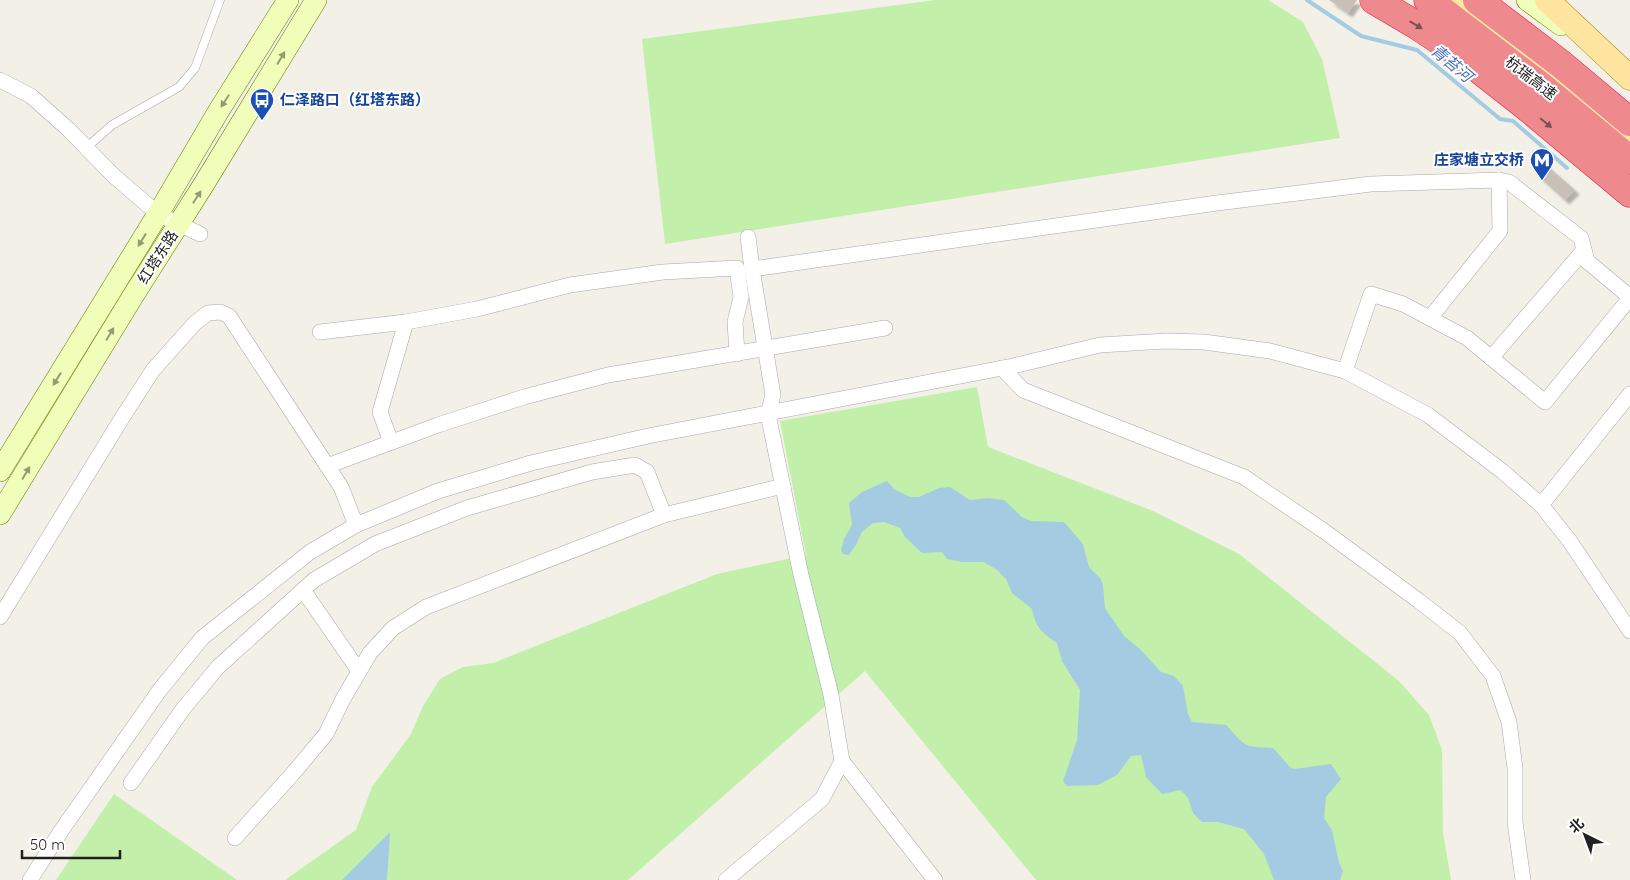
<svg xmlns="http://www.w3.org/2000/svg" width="1630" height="880" viewBox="0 0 1630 880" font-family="Quicksand,'Noto Sans SC',sans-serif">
	<defs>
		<filter id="shadow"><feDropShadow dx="4.5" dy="4.5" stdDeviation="1" flood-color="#0004"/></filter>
	</defs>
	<rect width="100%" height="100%" fill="#f2f0e7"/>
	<g fill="#c2efaa">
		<polygon points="936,0 1268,0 1303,22 1322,59 1340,138 665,244 642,39"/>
		<polygon points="977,387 988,447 1153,511 1239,554 1399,681 1429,715 1442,750 1443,833 1451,880 1036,880 865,671 628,880 285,880 356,830 372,787 411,734 423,706 440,679 463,667 493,663 717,574 806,555 780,421"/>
		<polygon points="114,794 237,880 56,880"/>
	</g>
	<g fill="#a5cbe3">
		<path d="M887 481 894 489 910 497H919L939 488 950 487 970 500 988 498 1004 500 1022 517 1031 521 1064 522 1083 544 1089 567 1101 579 1103 585 1105 608 1124 636 1141 650 1161 672 1174 676 1183 686 1188 714 1192 722 1226 725C1246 747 1244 747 1273 748L1290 767 1294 769 1331 764 1341 779 1326 797 1324 818 1332 830 1339 863 1343 871 1340 880H1274L1264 854 1244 829 1218 822H1202L1193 813 1188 798 1181 790 1162 794 1146 777 1141 755 1131 756 1117 775 1098 785 1067 786 1063 781 1077 740 1080 690 1062 661 1057 643C1041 632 1036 628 1032 609L1012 593 1006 579 997 570 984 562H962L947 559 942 552 922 553 905 537 900 528 884 522 873 523 862 532 856 545 849 555 843 554 841 550 844 539 852 525 849 503 862 492Z"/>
		<polygon points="390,832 387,880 342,880"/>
	</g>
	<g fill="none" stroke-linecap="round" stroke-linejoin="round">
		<polyline stroke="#a5cbe3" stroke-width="4" points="1307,0 1361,36 1417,50 1500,119 1513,121 1567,168"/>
	</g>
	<g fill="#c8c0b6" filter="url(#shadow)">
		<polygon points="1329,0 1357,0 1348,13"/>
		<polygon points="1544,163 1575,190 1565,200 1535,173"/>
	</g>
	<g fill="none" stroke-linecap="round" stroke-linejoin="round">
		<g stroke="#a8a8a8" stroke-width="9">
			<polyline id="lane" points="87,147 112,125 179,87 195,68 220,0"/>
		</g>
		<g stroke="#a8a8a8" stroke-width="16">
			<g id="street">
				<polyline points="0,80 31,96 68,129 114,176 158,214 200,234"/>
				<polyline points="748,237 752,269 773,395 768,414 801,575 831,695 842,761 935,880"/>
				<polyline points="752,269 1217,203 1371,184 1499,180 1509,182 1581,238 1587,261 1630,297"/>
				<polyline points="1430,318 1500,231 1499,180"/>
				<polyline points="320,332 406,322 477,309 570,285 663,272 737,268 741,297 735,322 737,354"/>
				<polyline points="1491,358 1584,250"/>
				<polyline points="1002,368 1023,390 1244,477 1324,531 1419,601 1460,633 1493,676 1509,722 1515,768 1515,822 1523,880"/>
				<polyline points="1345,371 1371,294 1403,304 1467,338 1545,402 1630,298"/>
				<polyline points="391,442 380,412 406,322"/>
				<polyline points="327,466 438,425 524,397 608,375 885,328"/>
				<polyline points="1541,505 1630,394"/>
				<polyline points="303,590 359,671"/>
				<polyline points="0,617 122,418 153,370 195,323 208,313 220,312 229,316 341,487 356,525"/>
				<polyline points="131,783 183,709 218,667 314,580 375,544 467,508 592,472 635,465 647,472 664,515"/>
				<polyline points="235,838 295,771 326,734 343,699 370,653 393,628 426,607 664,515 783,486"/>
				<polyline points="30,880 61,831 159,691 202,638 310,552 356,525 438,491 531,463 648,436 1013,366 1100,345 1166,341 1204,342 1270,351 1345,371 1428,415 1502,471 1541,505 1569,540 1630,631"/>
				<polyline points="726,880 822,799 842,761"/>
			</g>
		</g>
		<g stroke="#5f8100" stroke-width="22">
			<g id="secondary">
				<polyline points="1527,0 1561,25"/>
				<polyline points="0,471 158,214 218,112 288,0"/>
				<polyline points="0,514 133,296 204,184 316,0"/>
			</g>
		</g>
		<g stroke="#9f8300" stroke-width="25">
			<g id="primary">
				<polyline points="1452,0 1558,80 1630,141"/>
				<polyline points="1547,0 1630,78"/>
			</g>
		</g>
		<g stroke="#e91c42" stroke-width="29">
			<g id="highway">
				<polyline points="1374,0 1418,26 1457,52 1527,107 1630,193"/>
				<polyline points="1428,0 1542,87 1630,160"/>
				<polyline points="1477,0 1561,64 1630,122"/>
			</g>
		</g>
		<use href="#lane" stroke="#fff" stroke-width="8"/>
		<use href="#street" stroke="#fff" stroke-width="15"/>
		<use href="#secondary" stroke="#f0feb9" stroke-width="21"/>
		<use href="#primary" stroke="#ffe5a0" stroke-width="24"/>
		<use href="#highway" stroke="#ee8a8d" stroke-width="28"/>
	</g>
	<defs><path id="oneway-solid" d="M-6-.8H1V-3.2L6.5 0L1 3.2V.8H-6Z" transform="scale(1.25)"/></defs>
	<g fill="#7d5052">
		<use href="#oneway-solid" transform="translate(1416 25) rotate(31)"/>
		<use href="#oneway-solid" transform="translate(1546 123) rotate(39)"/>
	</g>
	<g fill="#939b75">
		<use href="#oneway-solid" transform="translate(281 58) rotate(-59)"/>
		<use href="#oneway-solid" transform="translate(225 101) rotate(123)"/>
		<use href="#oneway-solid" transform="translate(197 197) rotate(-57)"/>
		<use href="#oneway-solid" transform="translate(142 240) rotate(122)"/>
		<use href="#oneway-solid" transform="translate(110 334) rotate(-59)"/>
		<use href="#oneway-solid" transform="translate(57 379) rotate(122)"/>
		<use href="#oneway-solid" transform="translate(26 473) rotate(-59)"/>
	</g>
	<defs>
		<g id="bus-pin" transform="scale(1.25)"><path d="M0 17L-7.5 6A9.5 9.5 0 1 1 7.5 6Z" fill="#1a4fb4" stroke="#fff"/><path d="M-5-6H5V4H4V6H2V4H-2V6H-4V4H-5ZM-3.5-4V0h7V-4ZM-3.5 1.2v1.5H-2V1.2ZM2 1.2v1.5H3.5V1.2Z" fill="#fff"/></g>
		<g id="metro-pin" transform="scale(1.25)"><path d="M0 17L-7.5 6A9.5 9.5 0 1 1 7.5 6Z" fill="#1a4fb4" stroke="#fff"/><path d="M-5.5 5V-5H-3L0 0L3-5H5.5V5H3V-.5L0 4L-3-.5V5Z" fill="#fff"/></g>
	</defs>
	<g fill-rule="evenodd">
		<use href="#bus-pin" x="262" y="100"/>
		<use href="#metro-pin" x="1542" y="160"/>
	</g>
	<g text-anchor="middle" stroke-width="4" stroke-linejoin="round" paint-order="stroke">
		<g font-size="15" fill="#212121" stroke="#fff">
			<text transform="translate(1531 78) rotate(38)" y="5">杭瑞高速</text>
			<text transform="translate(158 257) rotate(-57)" y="5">红塔东路</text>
		</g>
		<g font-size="15" font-weight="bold" fill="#164399" stroke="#fff" text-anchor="start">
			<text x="280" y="105">仁泽路口（红塔东路）</text>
			<text x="1524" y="165" text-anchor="end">庄家塘立交桥</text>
		</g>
		<g font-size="16" font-style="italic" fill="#456dba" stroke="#fff">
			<text transform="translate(1452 63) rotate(40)" y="6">青苔河</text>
		</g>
	</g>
	<g transform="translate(1585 835) rotate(318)" stroke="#ffffff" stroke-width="4" paint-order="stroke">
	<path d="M0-4L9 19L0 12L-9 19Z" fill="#212121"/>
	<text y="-8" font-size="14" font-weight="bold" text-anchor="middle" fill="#212121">北</text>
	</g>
	<path d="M22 850v8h98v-8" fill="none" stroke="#212121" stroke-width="2.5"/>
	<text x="30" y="850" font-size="15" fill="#212121" stroke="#ffffff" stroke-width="4" paint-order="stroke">50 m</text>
</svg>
